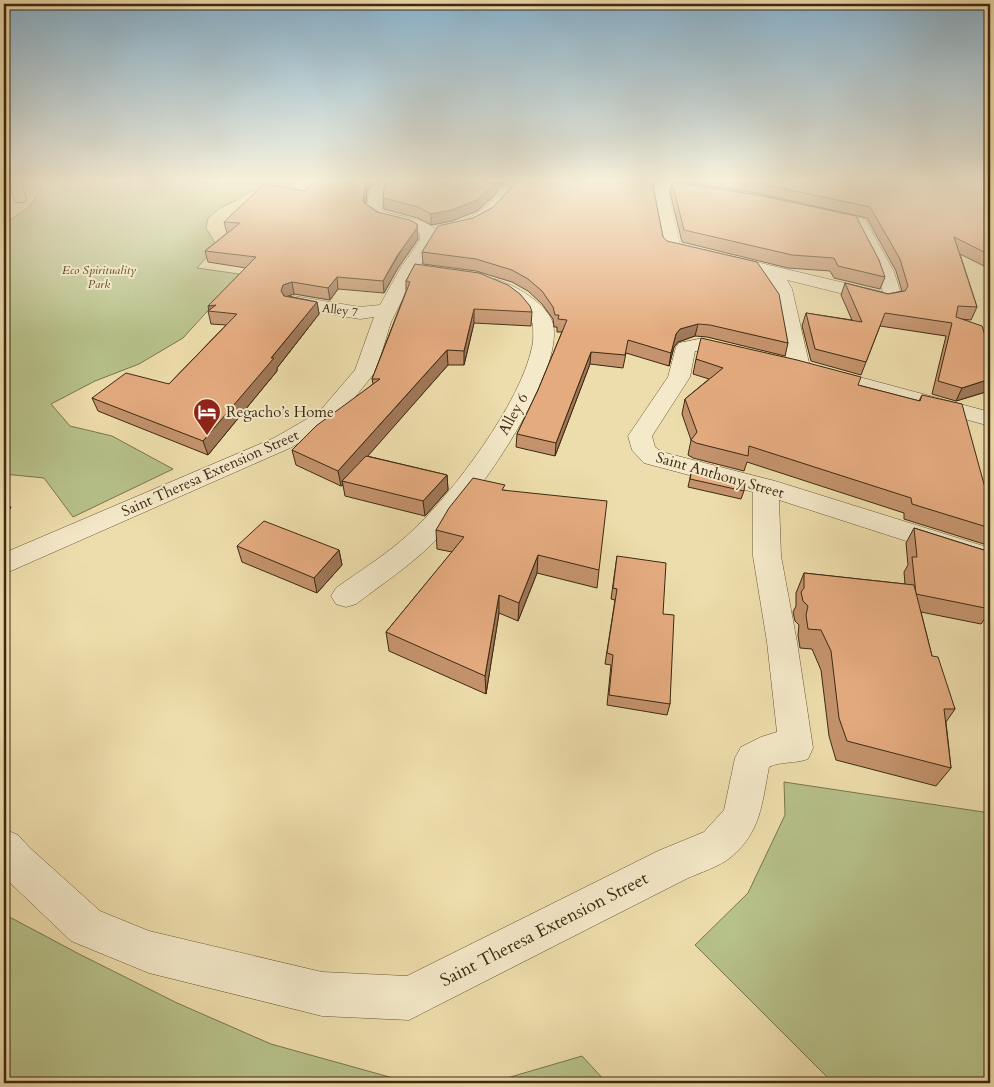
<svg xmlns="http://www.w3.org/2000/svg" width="994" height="1087" viewBox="0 0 994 1087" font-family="Cardo,serif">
	<rect width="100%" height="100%" fill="#eeddac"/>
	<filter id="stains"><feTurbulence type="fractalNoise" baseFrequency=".004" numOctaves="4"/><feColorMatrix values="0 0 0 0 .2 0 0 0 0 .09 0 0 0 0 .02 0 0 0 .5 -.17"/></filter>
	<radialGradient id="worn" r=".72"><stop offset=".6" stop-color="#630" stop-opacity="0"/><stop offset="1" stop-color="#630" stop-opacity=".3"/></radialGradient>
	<g fill="#b7c18a" stroke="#7a754e">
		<polygon points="40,182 295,182 276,192 250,191 235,201 220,208 208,218 206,228 217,246 197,268 239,274 224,293 183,338 139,364 95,381 51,404 70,426 112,436 173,469 73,517 44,478 4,474 4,224 29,207 41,189"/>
		<polygon points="784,782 990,813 990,1083 833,1083 695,945 748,893 785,815"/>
		<polygon points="4,914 79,954 177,1003 271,1044 393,1078 490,1083 582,1056 607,1083 4,1083"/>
	</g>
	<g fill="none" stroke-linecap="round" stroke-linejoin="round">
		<g stroke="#685638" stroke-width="2">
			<polygon id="lane" points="9,182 21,182 26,199 24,202 16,202"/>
		</g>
		<g stroke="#685638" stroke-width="1">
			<g id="street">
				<path d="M376 182H390L384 190 382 210C398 219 426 215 437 232L436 240 418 269 391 322 376 371 335 422 290 448 4 574V553L274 438 319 412 355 370 374 317 360 319 294 308 287 306 285 302 287 298 294 296 360 307 380 305 400 269 420 240V234C416 232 411 228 406 227 393 223 375 225 366 212L369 190Z"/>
				<path d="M661 182H675L756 195 865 219 894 272 902 297 900 301 884 304 787 280 792 289 810 367 807 372 799 373 791 372 788 367 774 289 765 275 666 251 663 247 652 191 656 183ZM668 190 756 205 853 226 876 272 883 292 680 244Z"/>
				<path d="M507 185 512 187 515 190C506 205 488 230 468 225L466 222C471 215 481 211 488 205 495 199 498 188 507 185Z"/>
				<path d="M495 279C514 284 548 304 553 324 565 376 468 510 431 545 408 567 381 585 356 604L346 607 336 604 331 596 336 588C361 570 389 553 412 531 453 493 521 402 532 347 534 340 533 331 533 324L517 304 489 289 486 285 489 281Z"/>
				<path d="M699 339 743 348 746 352 743 356C728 360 712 350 695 351L690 377 652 436 655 447 662 452 775 481 990 548V568L779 500 781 556 797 642 813 748 808 759C794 764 781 761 769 767 762 803 761 832 731 857 721 866 699 873 686 879L409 1020 322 1016 149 973 71 941 4 877V829L18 835 30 848 100 911 149 931 322 972 407 976 658 851 704 832 724 810 735 758 741 747 761 737 777 732 767 642 753 556V492L644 463 632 450 628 436 668 377 676 347 679 343Z"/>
				<polygon points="822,367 990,412 990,426 814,378 811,373 814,368"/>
			</g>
		</g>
		<use href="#lane" fill="#f4e9c9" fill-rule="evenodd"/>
		<use href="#street" fill="#f4e9c9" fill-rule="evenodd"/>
	</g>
	<g fill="#c4936d" stroke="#3c2912">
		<polygon points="385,182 655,182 653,186 663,237 667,241 788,343 785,356 707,337 695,336 678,342 674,347 669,366 626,353 623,368 590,364 555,456 516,447 517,434 538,390 562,332 557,332 557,327 554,327 553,319 542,304 528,291 512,282 476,271 423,264 422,252 473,218 492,208 500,200 512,186 500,186 493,197 477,211 452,221 431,225 418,218 384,209 383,198"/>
		<polygon points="672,182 885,277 880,289 834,278 830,271 788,268 682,242 670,192"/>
		<polygon points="684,182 990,182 990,269 960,254 977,307 971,320 959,319 990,351 990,394 989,391 956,401 932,394 946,336 880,326 861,375 811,361 802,326 806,313 852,320 841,295 845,283 888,294 902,291 896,271 867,218 756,193"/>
		<polygon points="367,190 366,204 418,239 398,268 384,293 338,289 330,300 294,294 288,296 317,302 319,314 277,368 277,371 208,455 98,411 92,398 169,384 226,325 211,324 208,311 246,268 208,262 205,251 227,233 224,222 305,191"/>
		<polygon points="415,264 532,312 531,326 474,323 464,365 448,365 367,456 447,475 448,490 425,516 345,496 343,485 341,486 296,465 292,450 373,384 372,379 406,291 406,281"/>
		<polygon points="696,359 858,385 919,401 922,395 990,506 990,540 987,545 904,519 904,513 747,462 744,471 693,458 688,455 691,440 682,414 685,399 709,379 693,374"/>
		<polygon points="692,469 744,491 741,499 688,487"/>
		<polygon points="505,490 599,570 597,588 537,573 518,621 499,613 486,694 389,651 386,632 452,552 437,549 436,530"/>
		<polygon points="914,528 990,552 990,617 986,617 981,624 921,612 932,656 955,709 946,722 951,768 936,786 836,760 829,736 821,670 812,649 800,648 798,635 799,625 795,621 793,612 796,606 796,593 804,573 905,584 904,572 908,565 906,543"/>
		<polygon points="237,546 339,550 342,565 317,593 242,562"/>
		<polygon points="617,556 663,614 670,704 667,715 607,705 611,665 605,664 615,600 611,599"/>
	</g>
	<g fill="#a07859" stroke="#3c2912">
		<polygon points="4,182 7,182 7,187 4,188"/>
		<polygon points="366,182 374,182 367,190 365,213 363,202"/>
		<polygon points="496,182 500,182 500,186 493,197 477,211 452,221 431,225 431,214"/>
		<polygon points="417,224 418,239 398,268 384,293 383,281"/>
		<polygon points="337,277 338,289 330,300 328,288"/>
		<polygon points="292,282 294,294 285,297 281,291 283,285"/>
		<polygon points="317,302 319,314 277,368 277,371 208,455 203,441"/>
		<polygon points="216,305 209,311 208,306"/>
		<polygon points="474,309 474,323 464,365 464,351"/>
		<polygon points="698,324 695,336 678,342 674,347 669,366 671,353 676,334 680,329"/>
		<polygon points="447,350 448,365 345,482 342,481 343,485 341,486 338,471"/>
		<polygon points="591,352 590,364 555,456 556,443"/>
		<polygon points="990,379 990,389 989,391 956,401 962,388"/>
		<polygon points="447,475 448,490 425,516 423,501"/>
		<polygon points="4,496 11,508 4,511"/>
		<polygon points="339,550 342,565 317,593 314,578"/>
		<polygon points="538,555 537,573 518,621 519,603"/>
		<polygon points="499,595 499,613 486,694 485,676"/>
	</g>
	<g fill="#e4ab7f" stroke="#3c2912">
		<polygon points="313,182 366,182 363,202 377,212 410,220 417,224 417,228 397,256 383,281 337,277 328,288 292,282 283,285 281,291 284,296 317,302 271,358 274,358 203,441 92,398 126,373 169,384 237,314 208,311 216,305 208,306 256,257 205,251 240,223 224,222 264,184 305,191"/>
		<polygon points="385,182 496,182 493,186 477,200 452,210 431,214 418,207 383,198"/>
		<polygon points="516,182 652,182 663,237 667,241 757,262 779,294 788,343 710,325 698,324 680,329 676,334 671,353 628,340 625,355 591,352 556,443 517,434 538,390 567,320 558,319 559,315 555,315 553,307 542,291 528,279 512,270 476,259 422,252 438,226 473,218 492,208 500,200"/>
		<polygon points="672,182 758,195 856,216 879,260 885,277 838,266 834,258 792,255 684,230"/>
		<polygon points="753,182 990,182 990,255 954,237 977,307 958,306 956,317 982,326 990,351 990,379 962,388 938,381 952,323 885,313 866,362 815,349 806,313 862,322 845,283 888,294 905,291 908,286 900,259 870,207"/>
		<polygon points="415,264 479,273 508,285 520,294 530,306 532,312 474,309 464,351 447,350 338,471 292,450 316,426 380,379 372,379 410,282 406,281"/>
		<polygon points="701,338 797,360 861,377 858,385 920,401 922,395 962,404 990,506 990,528 912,504 911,498 749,446 748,456 696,443 691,440 697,432 685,399 723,368 696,359"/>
		<polygon points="366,456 447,475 423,501 342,481"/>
		<polygon points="692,469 745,483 744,491 690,479"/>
		<polygon points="473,478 505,485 502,490 607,501 599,570 538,555 519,603 499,595 485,676 386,632 464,537 436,530 449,508"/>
		<polygon points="264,521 339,550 314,578 237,546"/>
		<polygon points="914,528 990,552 990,609 916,594 912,557 917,557"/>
		<polygon points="617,556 666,563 663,614 674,615 670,704 609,695 613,655 607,653 617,589 613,588"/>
		<polygon points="804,573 914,585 932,656 938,657 955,709 944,709 951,768 847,741 839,718 831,651 821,630 808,629 806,615 808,606 803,601 801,592 804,588"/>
	</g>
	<linearGradient id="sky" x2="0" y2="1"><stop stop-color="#89b6d3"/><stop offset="0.54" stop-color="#f7f0da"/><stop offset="1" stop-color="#f7f0da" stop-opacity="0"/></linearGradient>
	<rect width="994" height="334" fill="url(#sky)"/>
	<defs>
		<g id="hotel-pin" transform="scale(1.4375)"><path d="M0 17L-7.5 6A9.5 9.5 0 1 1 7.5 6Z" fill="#8f2418" stroke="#f4e9c9"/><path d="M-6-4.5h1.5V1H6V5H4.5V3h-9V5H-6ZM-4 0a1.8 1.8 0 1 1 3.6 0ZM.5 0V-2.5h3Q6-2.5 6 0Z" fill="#fff"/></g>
	</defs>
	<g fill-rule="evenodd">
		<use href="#hotel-pin" x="207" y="412"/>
	</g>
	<g text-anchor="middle" stroke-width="4" stroke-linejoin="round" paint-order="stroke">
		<g font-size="12" font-style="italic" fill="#5b4f30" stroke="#f4e9c9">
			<text x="99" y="274">Eco Spirituality<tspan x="99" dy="14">Park</tspan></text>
		</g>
		<g font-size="12" fill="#3c2912" stroke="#f4e9c9">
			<text transform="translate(340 310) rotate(7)" y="4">Alley 7</text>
		</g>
		<g font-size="15" fill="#3c2912" stroke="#f4e9c9" text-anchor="start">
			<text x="226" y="417">Regacho’s Home</text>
		</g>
		<g font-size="15" fill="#3c2912" stroke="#f4e9c9">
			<text transform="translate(513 414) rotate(-61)" y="5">Alley 6</text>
			<text transform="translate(210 473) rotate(-24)" y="5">Saint Theresa Extension Street</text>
			<text transform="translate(720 475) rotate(16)" y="5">Saint Anthony Street</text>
		</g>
		<g font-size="18" fill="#3c2912" stroke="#f4e9c9">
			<text transform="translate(544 929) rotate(-27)" y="6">Saint Theresa Extension Street</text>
		</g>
	</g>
	<rect width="994" height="1087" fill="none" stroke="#eeddac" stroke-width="20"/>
	<rect x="5" y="5" width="984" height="1077" fill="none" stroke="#3c2912" stroke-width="2.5"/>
	<rect x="10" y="10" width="974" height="1067" fill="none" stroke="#3c2912"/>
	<rect width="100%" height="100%" filter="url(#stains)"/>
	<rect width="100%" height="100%" fill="url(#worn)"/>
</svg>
